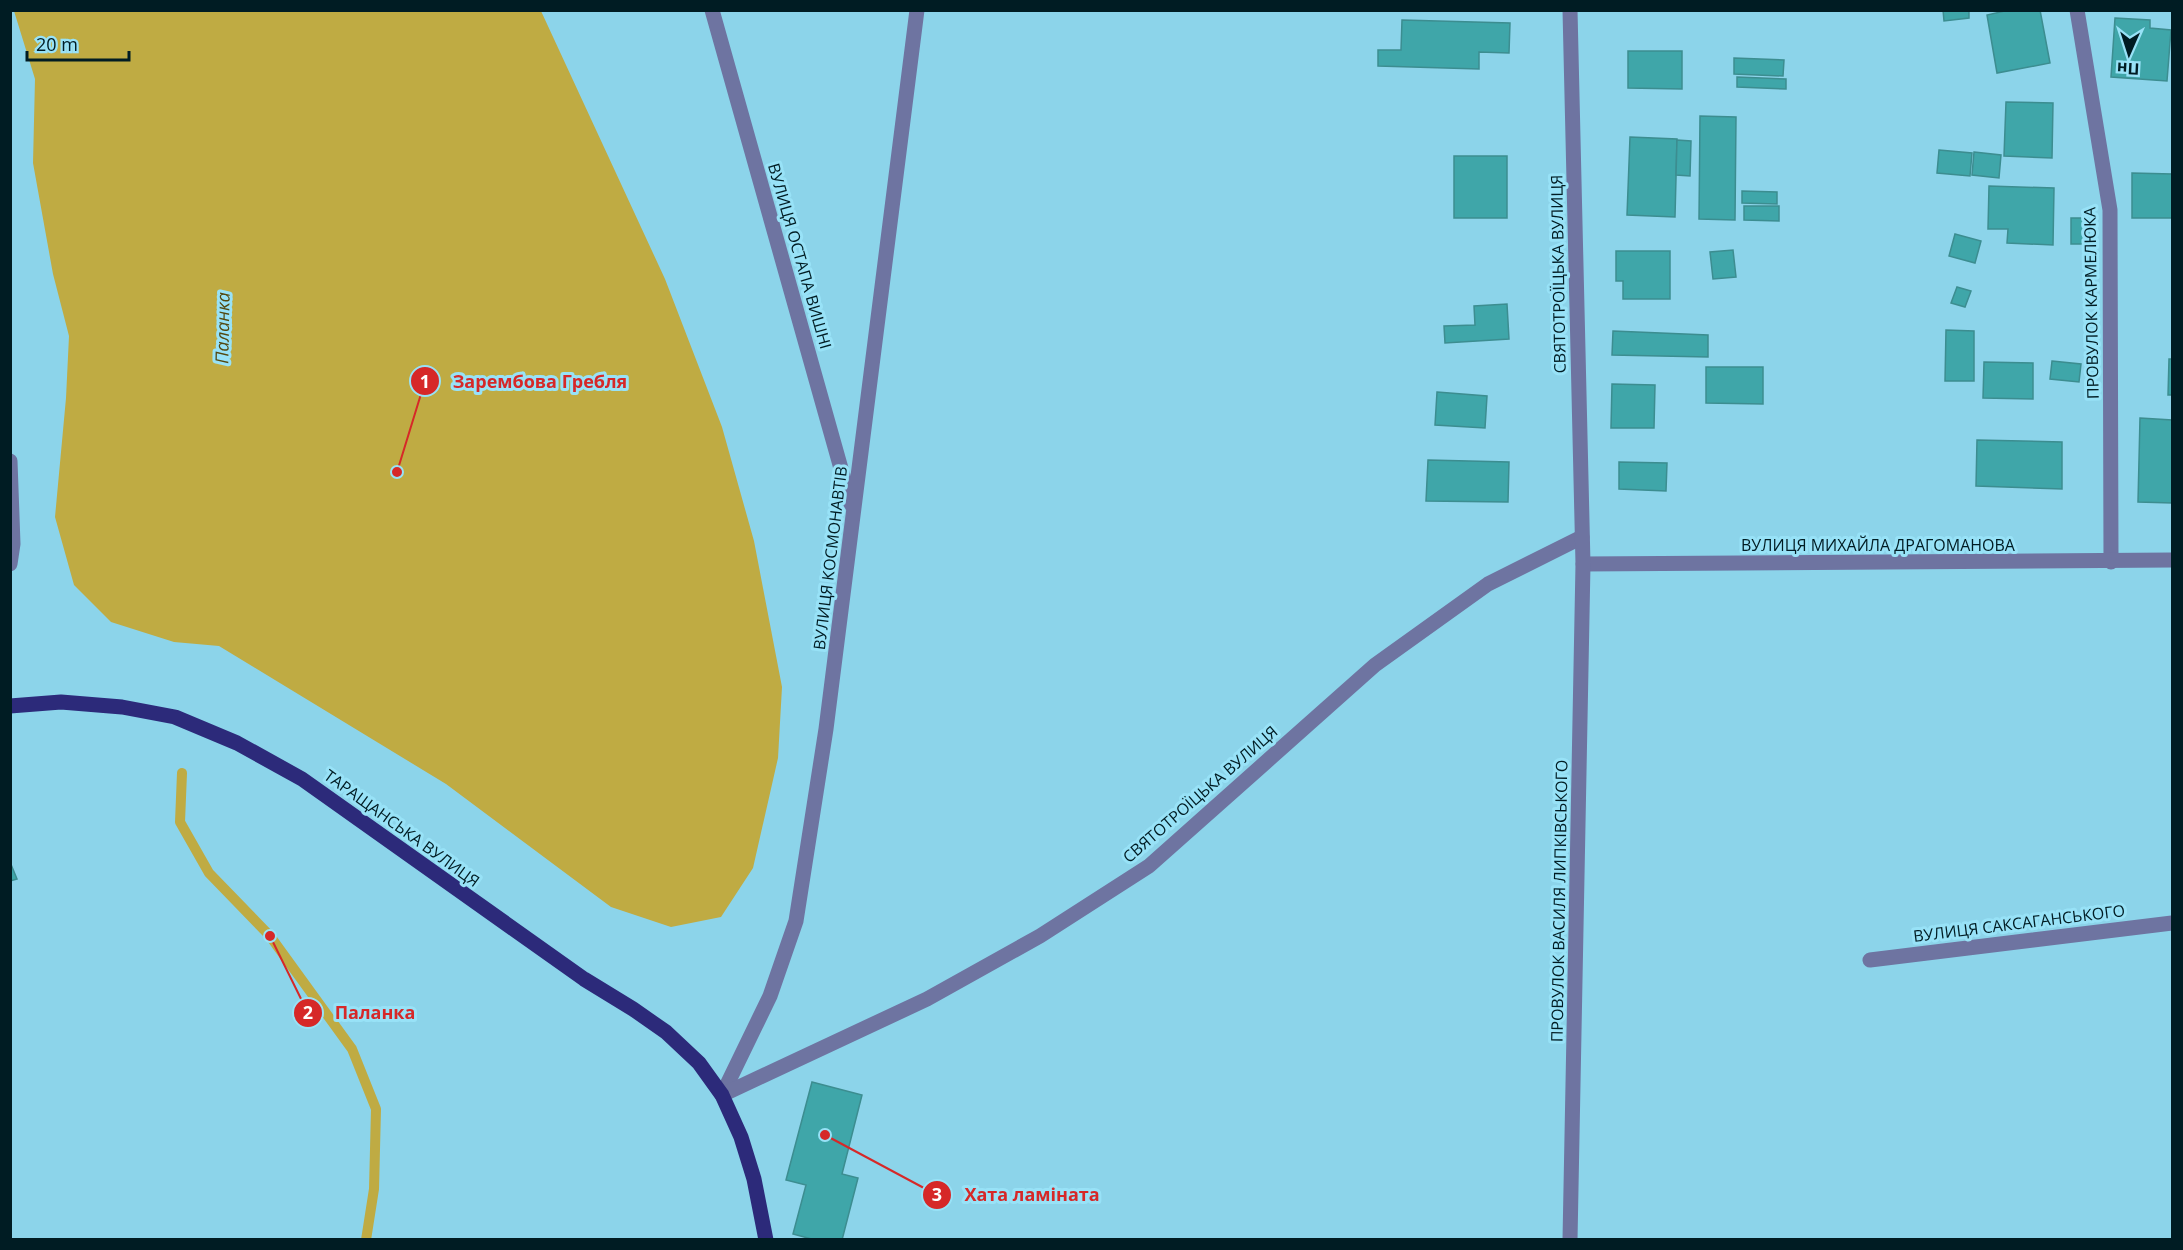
<svg xmlns="http://www.w3.org/2000/svg" width="2183" height="1250" viewBox="0 0 2183 1250" font-family="'Open Sans',sans-serif">
	<rect width="100%" height="100%" fill="#8cd4ea"/>
	<polygon fill="#bfab43" points="14,11 541,11 665,279 722,427 754,541 782,687 778,758 753,868 721,917 671,927 611,907 446,784 219,646 174,642 111,622 74,585 55,517 66,398 69,336 53,274 33,163 35,79"/>
	<g fill="none" stroke-linecap="round" stroke-linejoin="round">
		<polyline stroke="#bfab43" stroke-width="10" points="182,773 180,822 209,873 270,936 352,1049 376,1109 374,1189 366,1240"/>
	</g>
	<g fill="#3fa6a9" stroke="#3c8d90" stroke-width="1.5">
		<polygon points="1943,10 1969,10 1969,18 1944,21"/>
		<polygon points="2009,10 2040,10 2050,63 1997,73 1987,15"/>
		<polygon points="2115,18 2150,20 2150,28 2171,30 2167,81 2111,77"/>
		<polygon points="1402,20 1510,23 1509,53 1479,52 1479,69 1378,66 1378,50 1401,50"/>
		<polygon points="1628,51 1682,51 1682,89 1628,88"/>
		<polygon points="1734,58 1784,60 1783,76 1734,74"/>
		<polygon points="1737,77 1786,79 1786,89 1737,87"/>
		<polygon points="2006,102 2053,103 2052,158 2004,156"/>
		<polygon points="1700,116 1736,117 1735,220 1699,219"/>
		<polygon points="1630,137 1677,139 1675,217 1627,215"/>
		<polygon points="1677,140 1691,141 1690,176 1676,175"/>
		<polygon points="1939,150 1972,153 1970,176 1937,173"/>
		<polygon points="1974,152 2001,155 1999,178 1972,175"/>
		<rect x="1454" y="156" width="53" height="62"/>
		<polygon points="2132,173 2172,174 2172,218 2132,218"/>
		<polygon points="1989,186 2054,188 2053,245 2007,243 2008,229 1988,229"/>
		<polygon points="1742,191 1777,192 1777,204 1742,203"/>
		<polygon points="1744,206 1779,206 1779,221 1744,220"/>
		<rect x="2071" y="218" width="18" height="26"/>
		<polygon points="1955,234 1981,241 1975,263 1949,256"/>
		<polygon points="1733,250 1736,277 1713,279 1710,252"/>
		<polygon points="1616,251 1670,251 1670,299 1623,299 1623,281 1616,281"/>
		<polygon points="1957,287 1971,291 1965,307 1951,303"/>
		<polygon points="1507,304 1509,339 1445,343 1444,326 1475,325 1474,306"/>
		<polygon points="1946,330 1974,331 1974,381 1945,381"/>
		<polygon points="1613,331 1708,335 1708,357 1612,355"/>
		<polygon points="2169,359 2172,359 2172,395 2168,395"/>
		<polygon points="2052,361 2081,364 2079,382 2050,379"/>
		<polygon points="1984,362 2033,363 2033,399 1983,398"/>
		<polygon points="1706,367 1763,367 1763,404 1706,403"/>
		<polygon points="1612,384 1655,385 1654,428 1611,428"/>
		<polygon points="1437,392 1487,396 1485,428 1435,425"/>
		<polygon points="2140,418 2172,420 2172,503 2138,502"/>
		<polygon points="1977,440 2062,442 2062,489 1976,486"/>
		<polygon points="1428,460 1509,462 1508,502 1426,501"/>
		<polygon points="1619,462 1667,463 1666,491 1619,489"/>
		<polygon points="10,862 17,879 10,881"/>
		<polygon points="812,1082 862,1095 842,1174 858,1178 842,1240 815,1240 793,1234 806,1185 786,1180"/>
	</g>
	<g fill="none" stroke-linecap="round" stroke-linejoin="round">
		<g stroke="#6e74a1" stroke-width="15">
			<polyline points="712,10 851,504"/>
			<polyline points="2077,10 2110,210 2111,562"/>
			<polyline points="10,461 13,544 10,564"/>
			<polyline points="1583,564 2172,560"/>
			<polyline points="1870,960 2172,923"/>
			<polyline points="722,1095 770,996 796,921 826,729 917,10"/>
			<polyline points="722,1095 927,999 1040,936 1149,866 1375,665 1488,584 1582,537"/>
			<polyline points="1570,1240 1583,564 1570,10"/>
		</g>
		<polyline stroke="#2c2a7a" stroke-width="15" points="10,706 61,702 122,707 175,717 237,743 302,779 584,979 633,1009 666,1032 699,1063 722,1095 741,1137 754,1179 766,1240"/>
	</g>
	<g text-anchor="middle" stroke-width="6" stroke-linejoin="round" paint-order="stroke">
		<g font-size="16" fill="#001c23" stroke="#98e2f7">
			<text transform="translate(800 256) rotate(74)" y="6">ВУЛИЦЯ ОСТАПА ВИШНІ</text>
			<text transform="translate(1558 274) rotate(-91)" y="6">СВЯТОТРОЇЦЬКА ВУЛИЦЯ</text>
			<text transform="translate(2091 303) rotate(-91)" y="6">ПРОВУЛОК КАРМЕЛЮКА</text>
			<text x="1878" y="551">ВУЛИЦЯ МИХАЙЛА ДРАГОМАНОВА</text>
			<text transform="translate(830 558) rotate(-83)" y="6">ВУЛИЦЯ КОСМОНАВТІВ</text>
			<text transform="translate(1200 794) rotate(-41)" y="6">СВЯТОТРОЇЦЬКА ВУЛИЦЯ</text>
			<text transform="translate(402 828) rotate(36)" y="6">ТАРАЩАНСЬКА ВУЛИЦЯ</text>
			<text transform="translate(1559 901) rotate(-89)" y="6">ПРОВУЛОК ВАСИЛЯ ЛИПКІВСЬКОГО</text>
			<text transform="translate(2019 923) rotate(-7)" y="6">ВУЛИЦЯ САКСАГАНСЬКОГО</text>
		</g>
		<g font-size="18" font-style="italic" fill="#534810" stroke="#98e2f7">
			<text transform="translate(223 328) rotate(-89)" y="6">Паланка</text>
		</g>
	</g>
	<path fill="none" stroke="#d62828" stroke-width="2" d="M397 472L425 381M270 936L308 1013M825 1135L937 1195"/>
	<g fill="#d62828" stroke="#98e2f7" stroke-width="2">
		<circle cx="397" cy="472" r="6"/>
		<circle cx="270" cy="936" r="6"/>
		<circle cx="825" cy="1135" r="6"/>
		<circle cx="425" cy="381" r="15"/>
		<circle cx="308" cy="1013" r="15"/>
		<circle cx="937" cy="1195" r="15"/>
	</g>
	<g font-size="18" text-anchor="middle" font-weight="bold" fill="#fff">
		<text x="425" y="388">1</text>
		<text x="308" y="1019">2</text>
		<text x="937" y="1201">3</text>
	</g>
	<g font-size="18" text-anchor="middle" font-weight="bold" fill="#d62828" stroke="#98e2f7" stroke-width="6" stroke-linejoin="round" paint-order="stroke">
		<text x="540" y="388">Зарембова Гребля</text>
		<text x="375" y="1019">Паланка</text>
		<text x="1032" y="1201">Хата ламіната</text>
	</g>
	<rect width="2183" height="1250" fill="none" stroke="#001c23" stroke-width="24"/>
	<g transform="translate(2129 54) rotate(183)" stroke="#98e2f7" stroke-width="4.5" paint-order="stroke">
	<path d="M0-4.5L10 22L0 15L-10 22Z" fill="#001c23"/>
	<text y="-9" font-size="16" font-weight="bold" text-anchor="middle" fill="#001c23">Пн</text>
	</g>
	<path d="M27 51v9h102v-9" fill="none" stroke="#001c23" stroke-width="3"/>
	<text x="36" y="51" font-size="18" fill="#001c23" stroke="#98e2f7" stroke-width="4.5" paint-order="stroke">20 m</text>
</svg>
